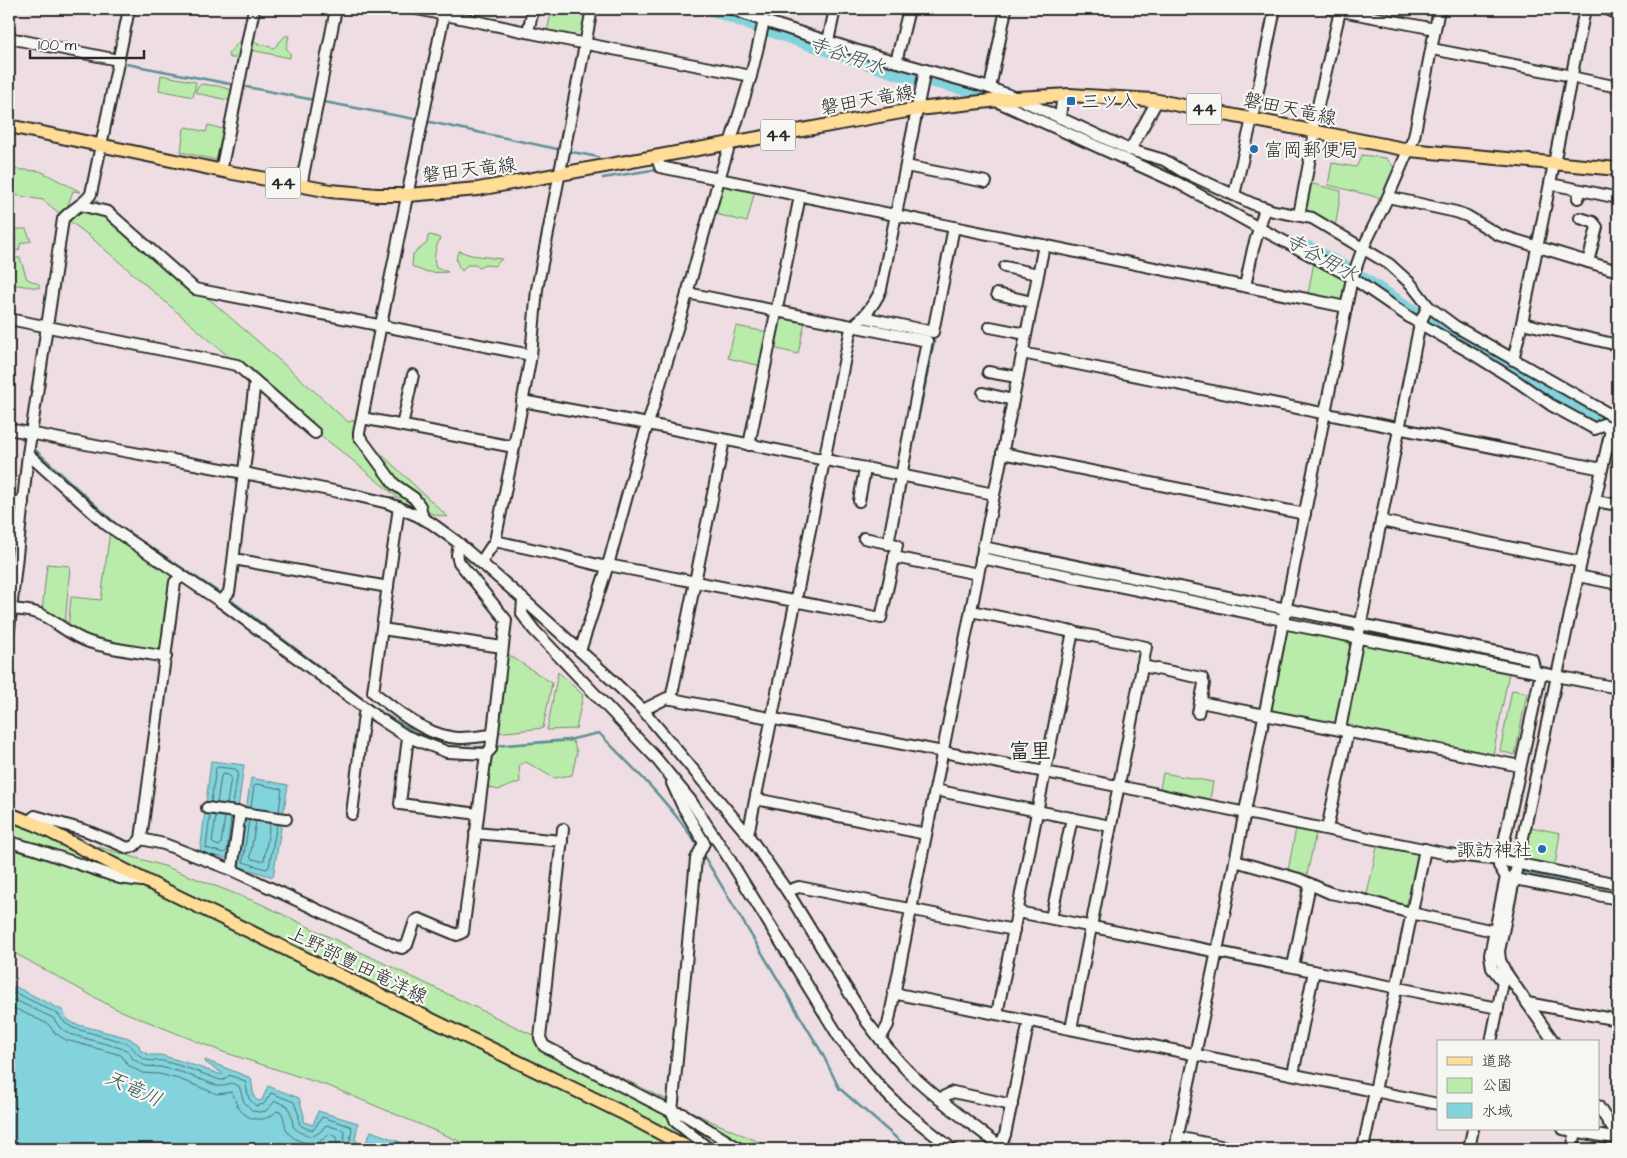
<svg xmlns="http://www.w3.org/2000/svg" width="1627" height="1158" viewBox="0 0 1627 1158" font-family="'Architects Daughter','Klee One',sans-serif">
	<rect width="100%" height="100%" fill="#eedde2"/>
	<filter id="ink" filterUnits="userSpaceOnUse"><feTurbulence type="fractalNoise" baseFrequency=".02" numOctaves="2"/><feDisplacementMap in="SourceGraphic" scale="10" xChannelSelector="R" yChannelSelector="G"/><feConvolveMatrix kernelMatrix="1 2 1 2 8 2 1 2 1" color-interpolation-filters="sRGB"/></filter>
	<g filter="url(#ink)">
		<g fill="#b9ebab" stroke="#728b6b">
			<polygon points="552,9 591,14 585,44 546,36"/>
			<polygon points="285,36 289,36 286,48 290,53 290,58 246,49 238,58 230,58 228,54 240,41 245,40 274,48"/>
			<polygon points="161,75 196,82 193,97 159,90"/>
			<polygon points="201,84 218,86 235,91 232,101 196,93 196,89"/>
			<polygon points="208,125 226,130 221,161 181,152 184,129 186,127 206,132"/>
			<polygon points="1362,155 1386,158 1397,171 1385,199 1328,185 1332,163 1356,167"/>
			<polygon points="9,169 40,171 81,192 73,191 64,217 43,200 9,194"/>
			<polygon points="721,182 755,190 747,222 712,213"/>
			<polygon points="1309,183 1341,191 1335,228 1302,211"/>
			<path d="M96 200C179 275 266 346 348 422L362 418 359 433 448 517 436 515 406 505 351 459 311 428 87 234 68 220Z"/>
			<polygon points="17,229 26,229 31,241 21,243 19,250 14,252"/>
			<path d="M431 235 440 238C436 248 432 258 436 268L448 272C437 273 421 273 412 266L413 254 427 243 428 236Z"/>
			<path d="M459 251 471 255 502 259 494 266 485 265 479 268 476 265H467L462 271C457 264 454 259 459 251Z"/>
			<polygon points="13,258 20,258 27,279 39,284 39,288 10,284"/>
			<polygon points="1314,262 1347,280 1343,306 1307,299"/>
			<polygon points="777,311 806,317 798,354 769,347 765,367 728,358 736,326 772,333"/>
			<polygon points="110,531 170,571 172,576 163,653 89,639 68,628 71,597 101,600"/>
			<polygon points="47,564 70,566 65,625 42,611"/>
			<polygon points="1282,623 1510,667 1492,760 1264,714"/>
			<polygon points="506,653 552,683 543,728 497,733"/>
			<polygon points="558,672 583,695 576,729 547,730"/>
			<polygon points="1512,690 1527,693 1515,755 1500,751"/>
			<path d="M573 741 577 752 572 775 554 778 526 762 519 765 520 782 498 790 488 787C488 769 489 761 498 746Z"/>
			<polygon points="1163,773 1213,782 1209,805 1159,794"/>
			<polygon points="9,821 164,866 259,903 713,1122 775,1149 478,1149 331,1087 223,1052 114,1008 9,950"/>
			<polygon points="1297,823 1317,828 1306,879 1288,871"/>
			<polygon points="1526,826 1560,833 1554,872 1518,865"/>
			<polygon points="1377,847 1424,854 1412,907 1367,894"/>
		</g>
		<g fill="#82d3dc" stroke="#5f9095">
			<polygon points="211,761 244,765 231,859 200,853"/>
			<polygon points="251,778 288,785 273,877 237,866"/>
			<polygon points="16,987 62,1010 68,1020 75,1024 129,1038 139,1045 140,1050 149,1055 161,1055 184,1062 222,1075 222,1073 206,1063 205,1060 251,1078 254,1097 258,1101 262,1100 268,1086 299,1098 304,1116 304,1122 313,1125 318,1111 358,1123 355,1140 364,1147 371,1131 419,1149 9,1149 9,989"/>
		</g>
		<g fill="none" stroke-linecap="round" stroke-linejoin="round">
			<g stroke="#4e6e72" stroke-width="1">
				<polyline points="211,802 216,768 218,767 235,769 238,772 233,805"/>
				<polyline points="217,803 221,776 223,774 228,775 231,777 227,804"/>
				<polyline points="251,808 254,786 257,784 282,789 279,812"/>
				<polyline points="210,815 206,848 224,853 227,851 231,818"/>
				<polyline points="216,816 212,842 214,844 219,846 221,844 225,817"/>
				<polyline points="249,820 243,862 266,869 269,867 277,824"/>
				<polyline points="256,821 250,857 252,859 261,861 264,860 270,823"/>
				<path d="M9 994 16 993 58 1014 65 1023 73 1028 127 1043C135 1048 137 1057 147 1060 152 1062 158 1060 163 1061 183 1066 201 1073 220 1080H224L229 1075 245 1081 249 1099 256 1106 264 1104 271 1093 294 1102 299 1116V1123C302 1128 309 1130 314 1129L322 1117 350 1126 352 1128 350 1142 358 1149"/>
				<polyline points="9,1000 15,1000 53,1018 60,1028 70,1034 124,1049 128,1051 133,1059 145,1066 160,1067 181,1072 218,1086 224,1086 231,1083 239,1086 244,1102 253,1111 259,1112 266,1111 275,1101 288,1106 292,1117 293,1126 299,1132 310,1136 315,1135 320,1132 326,1125 343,1130 345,1132 344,1142 348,1149"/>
				<path d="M9 1008H14L48 1024 55 1033 66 1040 121 1055 128 1065 142 1073 159 1074 179 1079 217 1094 232 1092C235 1097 235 1103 238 1107 248 1122 265 1123 277 1111L281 1112C285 1118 284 1125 287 1131 293 1141 310 1146 320 1141 324 1139 327 1136 330 1134L336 1137 338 1149"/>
			</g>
			<g stroke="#5f9095" stroke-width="2.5">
				<polyline points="121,63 236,85"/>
				<polyline points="241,86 314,100"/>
				<polyline points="319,101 420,120"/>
				<polyline points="425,121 562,150"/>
				<polyline points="567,151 598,157"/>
				<polyline points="603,178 652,170 660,172"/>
				<polyline points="692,289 721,295"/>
				<polyline points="790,309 839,318"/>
				<polyline points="866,324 888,327"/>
				<polyline points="17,434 26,442"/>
				<polyline points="32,447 117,525 223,595"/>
				<polyline points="907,473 935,337 932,335"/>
				<polyline points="907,478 906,482 985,497 989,502"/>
				<polyline points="1015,560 1282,613"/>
				<polyline points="228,598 373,707 422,737"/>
				<polyline points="1287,614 1358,629"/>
				<polyline points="1363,631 1529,664"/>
				<polyline points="1537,666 1553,669 1552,672"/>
				<polyline points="444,746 473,748 488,746"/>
				<path d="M493 746 568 740 599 733C634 769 672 805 699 848"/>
				<polyline points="702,853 822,1053 839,1088 909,1149"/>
				<polyline points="1513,860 1551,677"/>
				<polyline points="1518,871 1618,890"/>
			</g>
			<g stroke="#82d3dc" stroke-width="14">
				<polyline points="712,9 755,25 898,73 985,93"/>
				<polyline points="1308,248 1347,269 1417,314 1618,429"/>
			</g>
			<g stroke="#2b2b2b" stroke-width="14">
				<g id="minor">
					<polyline points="417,9 546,36 751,76"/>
					<polyline points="732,9 764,21 855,50 990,88 1017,98 1130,150 1164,160 1182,171 1253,204 1274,211 1312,218 1389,264 1411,284 1428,306 1455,326 1618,419"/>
					<polyline points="1331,9 1435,29"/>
					<polyline points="1606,9 1618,14"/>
					<polyline points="528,32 533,9"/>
					<polyline points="9,38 118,60"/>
					<polyline points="828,41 835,9"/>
					<polyline points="1432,49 1572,76"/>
					<polyline points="896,62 909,9"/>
					<polyline points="1571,77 1618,87"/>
					<polyline points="990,88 1006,9"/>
					<polyline points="996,101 1178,183 1259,228 1348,275 1412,319 1473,354 1518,382 1551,405 1595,429 1603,424 1611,430"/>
					<polyline points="1060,118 1062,101 1069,95"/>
					<polyline points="1312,131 1340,11"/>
					<polyline points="1130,150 1157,101"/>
					<polyline points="657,157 660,167 1346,307"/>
					<polyline points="906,166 986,182"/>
					<polyline points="221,171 254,9"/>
					<polyline points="1550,184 1581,190"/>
					<polyline points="301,186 336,9"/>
					<polyline points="1234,195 1252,119 1275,9"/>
					<polyline points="1388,197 1456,212 1467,216 1499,235 1618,271"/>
					<polyline points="1578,198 1581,190 1618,198"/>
					<polyline points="80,205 108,212 195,289 531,355"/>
					<polyline points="1299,215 1315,132"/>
					<polyline points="1580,218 1593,222 1597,227 1588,262"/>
					<polyline points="1005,267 1038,274"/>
					<polyline points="1245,286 1253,249 1265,208"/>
					<polyline points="687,293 927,341 888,544"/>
					<polyline points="997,294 1032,302"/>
					<polyline points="863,317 933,332 954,227"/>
					<polyline points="9,319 237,365 315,433"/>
					<polyline points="1522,323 1618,345"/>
					<polyline points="990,327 1026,334"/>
					<polyline points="1022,353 1602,469"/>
					<polyline points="1513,360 1522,323 1585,9"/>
					<polyline points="988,372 1017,377"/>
					<polyline points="983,393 1013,400"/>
					<polyline points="522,401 648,424 994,494"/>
					<polyline points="362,418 514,447"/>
					<polyline points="402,426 413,375"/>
					<path d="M9 429 96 446 244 473 354 495 388 503 418 516 431 523 456 541 523 599 611 679 643 710 748 835 787 891 867 1022C881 1040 895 1059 912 1075 940 1102 973 1125 1004 1149"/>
					<polyline points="749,445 800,196"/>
					<polyline points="1002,453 1305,514"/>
					<polyline points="28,454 107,525 221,602 377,717 406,736 447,752 486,754"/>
					<polyline points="9,500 23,503"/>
					<polyline points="859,501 865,469"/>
					<polyline points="1595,501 1618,505"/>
					<path d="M399 507 373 692C395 709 421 732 450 737 461 740 480 736 492 735"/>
					<polyline points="423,519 420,506 414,498 394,484 359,436 359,433 445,9"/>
					<polyline points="1381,521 1581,562"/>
					<polyline points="495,541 550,553 602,566 608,565 881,618 897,545 864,538"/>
					<polyline points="983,547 1532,659 1535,672"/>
					<polyline points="894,557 978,574"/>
					<polyline points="981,558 1283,620"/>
					<polyline points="234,559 388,587"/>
					<polyline points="481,562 495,541 512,458 531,355 537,289 592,9"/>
					<polyline points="1578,576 1618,584"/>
					<polyline points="523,599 522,614 534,630 655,757 691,801 728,857 841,1040 867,1072 882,1089 901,1108 952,1149"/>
					<polyline points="221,602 229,592 230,586 255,381"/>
					<path d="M11 609C21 610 32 610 42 615 58 623 71 636 89 642 113 650 141 652 166 657"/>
					<polyline points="971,611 1146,647 1071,1029"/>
					<polyline points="1282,623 1618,688"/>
					<path d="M9 629 28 454 63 219C71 209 84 205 91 194L129 9"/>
					<polyline points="382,629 502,647"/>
					<polyline points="580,651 608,565 638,456 680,319 719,179 751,76 764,21"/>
					<polyline points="1142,666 1202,678 1204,684 1198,713"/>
					<polyline points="671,699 724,440"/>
					<polyline points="1200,702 1520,766"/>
					<polyline points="643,710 667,698 1153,793 1192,802 1448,854 1500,860 1618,884"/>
					<polyline points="1340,729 1420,323 1428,306"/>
					<polyline points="408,737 400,804 478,814"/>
					<polyline points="672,783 682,805 704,843 696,859 672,1112 676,1122 709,1149"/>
					<polyline points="935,790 1110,826"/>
					<polyline points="756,799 926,834"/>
					<polyline points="207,808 286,819"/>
					<polyline points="352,814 364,714 367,710"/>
					<polyline points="28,822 35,816 87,831 128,848 134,846 141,839 175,582 182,576"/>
					<polyline points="563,829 540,1038 544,1046 672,1112 683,1114 740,1149"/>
					<polyline points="1327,829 1348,731"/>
					<polyline points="475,833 562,841"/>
					<path d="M748 835 850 333C853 325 858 322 863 317 870 309 877 300 881 289L925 70"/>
					<polyline points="141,839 164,844 232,870 395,946 402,948 407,945 415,921 419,919 457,935 463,932 486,754 491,749 506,620 459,562 457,555 459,544"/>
					<polyline points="9,842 35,849 120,878 142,881"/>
					<polyline points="1235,861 1299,879 1330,893 1360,899 1411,913 1494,931"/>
					<polyline points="232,870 240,812"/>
					<polyline points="1509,878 1618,899"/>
					<polyline points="787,891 799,887 1014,930"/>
					<polyline points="1018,912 1498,1008"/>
					<polyline points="1051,918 1072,818"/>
					<polyline points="1293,966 1310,884"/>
					<polyline points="1503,982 1492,968 1490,955 1506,877 1499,866 1500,860 1541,673"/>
					<polyline points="893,993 1438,1104"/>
					<polyline points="1527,1003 1618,1020"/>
					<polyline points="997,1014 1073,631"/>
					<polyline points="880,1039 888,1025 1044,245"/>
					<polyline points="1491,1042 1504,977"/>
					<polyline points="1554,1042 1505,971 1500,960 1499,951 1581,562 1612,425"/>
					<polyline points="1293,1074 1314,971"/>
					<polyline points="939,1099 953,1092 1012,1105"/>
					<polyline points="1598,1106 1618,1137"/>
					<polyline points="1563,1129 1618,1139"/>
					<polyline points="1177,1137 1235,1149"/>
					<polyline points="1000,1146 1005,1135 1029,1021"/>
					<polyline points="1175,1149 1217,951 1352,278 1363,248 1388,197 1414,137 1439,9"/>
					<polyline points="1363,1149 1425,849"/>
					<polyline points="1469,1149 1473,1129"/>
					<polyline points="1572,1149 1576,1132"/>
				</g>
			</g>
			<g stroke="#2b2b2b" stroke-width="16">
				<g id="major">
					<polyline points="9,126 228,172 330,191 377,195 408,195 478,189 918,109 1017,98 1069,95 1153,100 1409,150 1618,169"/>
					<polyline points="9,814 35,824 148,882 621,1112 690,1149"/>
				</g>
			</g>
			<use href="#minor" stroke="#f6f6f2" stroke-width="10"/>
			<use href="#major" stroke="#ffdd96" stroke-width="12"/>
		</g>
	</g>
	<g fill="#1f6fb2" stroke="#f6f6f2" stroke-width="2">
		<rect x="1066" y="96" width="10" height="10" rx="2.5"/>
		<circle cx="1254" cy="149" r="5"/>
		<circle cx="1542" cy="849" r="5"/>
	</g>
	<g text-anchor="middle" stroke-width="4.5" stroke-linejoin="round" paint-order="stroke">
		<g fill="#f6f6f2" stroke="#686867" stroke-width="1">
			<rect x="1186.5" y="93.5" width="35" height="31" rx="4"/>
			<rect x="760.5" y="119.5" width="35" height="31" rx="4"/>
			<rect x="265.5" y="167.5" width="35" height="31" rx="4"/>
		</g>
		<g font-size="18" font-weight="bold" fill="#2b2b2b">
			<text x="1204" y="115">44</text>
			<text x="778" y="141">44</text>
			<text x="283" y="189">44</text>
		</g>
		<g font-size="19" fill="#2b2b2b" stroke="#f6f6f2">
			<text transform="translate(867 99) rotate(-10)" y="7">磐田天竜線</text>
			<text transform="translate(1290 108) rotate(12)" y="7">磐田天竜線</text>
			<text transform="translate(469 169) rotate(-7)" y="7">磐田天竜線</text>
			<text transform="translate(358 964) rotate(26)" y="7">上野部豊田竜洋線</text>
		</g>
		<g font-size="19" fill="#2b2b2b" stroke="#f6f6f2" text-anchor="start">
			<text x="1081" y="108">三ツ入</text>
			<text x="1264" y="156">富岡郵便局</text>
			<text x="1532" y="856" text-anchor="end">諏訪神社</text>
		</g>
		<g font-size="20" font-style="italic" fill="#415557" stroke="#f6f6f2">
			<text transform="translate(847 55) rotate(19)" y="7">寺谷用水</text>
			<text transform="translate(1322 257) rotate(29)" y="7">寺谷用水</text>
			<text transform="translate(134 1088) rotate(25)" y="7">天竜川</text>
		</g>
		<g font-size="21" font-weight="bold" fill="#2b2b2b" stroke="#f6f6f2">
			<text x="1030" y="758">富里</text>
		</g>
	</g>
	<rect width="1627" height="1158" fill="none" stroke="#f6f6f2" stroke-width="30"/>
	<rect x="15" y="15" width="1597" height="1128" fill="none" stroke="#2b2b2b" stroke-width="2" filter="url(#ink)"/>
	<rect x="1437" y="1040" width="162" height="90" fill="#f6f6f2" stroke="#a5a5a2"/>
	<rect x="1447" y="1057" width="25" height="8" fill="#ffdd96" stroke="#a5a5a2"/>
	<text x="1482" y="1066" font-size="15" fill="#2b2b2b">道路</text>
	<rect x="1447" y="1078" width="25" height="15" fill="#b9ebab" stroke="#a5a5a2"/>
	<text x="1482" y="1090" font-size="15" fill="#2b2b2b">公園</text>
	<rect x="1447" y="1103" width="25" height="15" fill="#82d3dc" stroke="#a5a5a2"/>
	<text x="1482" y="1116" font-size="15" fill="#2b2b2b">水域</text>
	<path d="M30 50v8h114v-8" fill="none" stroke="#2b2b2b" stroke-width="2.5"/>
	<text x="38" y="50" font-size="15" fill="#2b2b2b" stroke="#f6f6f2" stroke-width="4" paint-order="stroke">100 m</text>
</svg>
